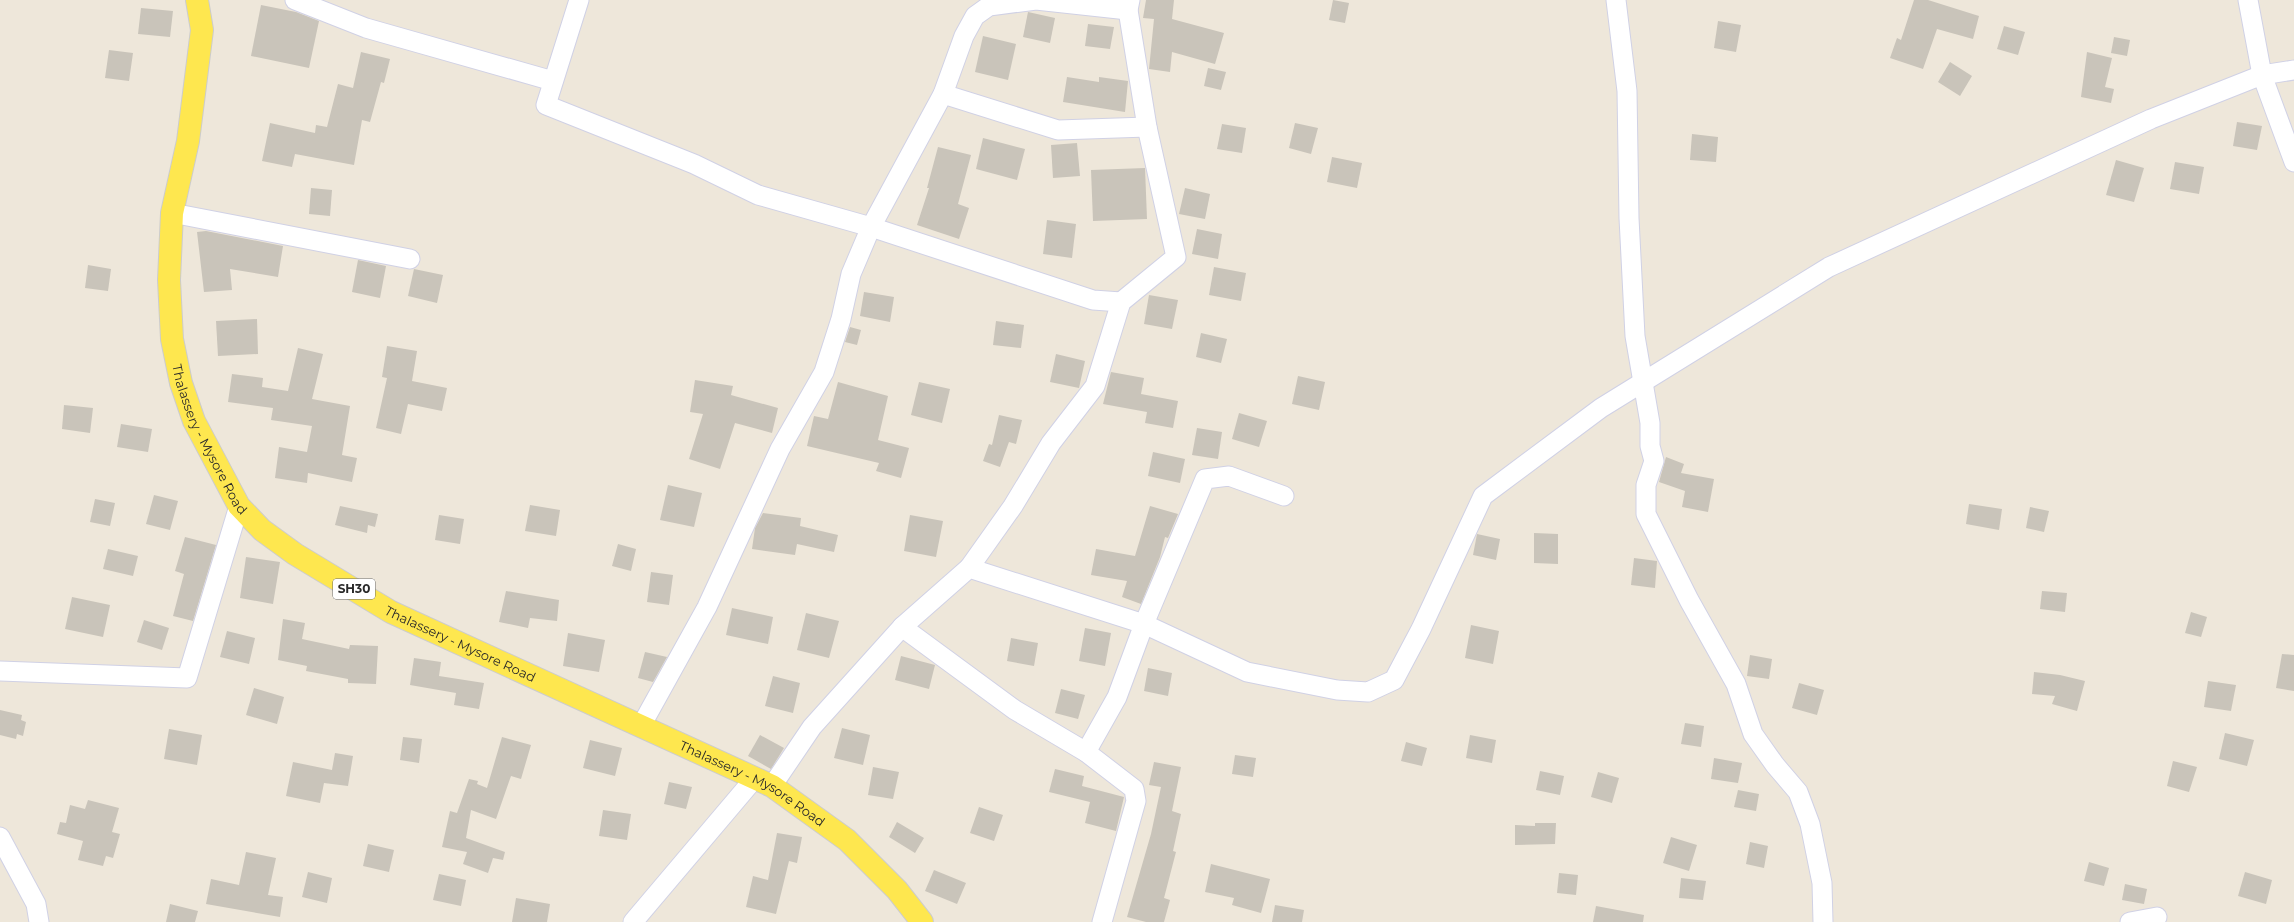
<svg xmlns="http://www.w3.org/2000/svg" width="2294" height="922" viewBox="0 0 2294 922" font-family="Montserrat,sans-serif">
	<rect width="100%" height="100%" fill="#eee7da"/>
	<g fill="#c9c4ba">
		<polygon points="1146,0 1174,0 1172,19 1224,33 1215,64 1172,52 1170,72 1149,69 1154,19 1143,18"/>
		<polygon points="1333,0 1349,3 1345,23 1329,20"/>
		<polygon points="1914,0 1928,0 1979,16 1973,39 1937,29 1923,69 1890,58 1897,38 1901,40"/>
		<polygon points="261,5 296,12 319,21 309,68 251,56"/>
		<polygon points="141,8 173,11 170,37 138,34"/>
		<polygon points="1028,12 1055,18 1050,43 1023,37"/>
		<polygon points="1718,21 1741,25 1736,52 1714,48"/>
		<polygon points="1088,24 1114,27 1110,49 1085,46"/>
		<polygon points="2004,26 2025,32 2018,55 1997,49"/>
		<polygon points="983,36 1016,44 1008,80 975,72"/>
		<polygon points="2114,37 2130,40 2127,56 2111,53"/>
		<polygon points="109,50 133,53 129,81 105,78"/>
		<polygon points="361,52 390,59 384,83 381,82 370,122 362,120 354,165 295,154 292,167 262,161 270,123 315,133 316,125 327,127 338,84 353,88"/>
		<polygon points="2087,52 2112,58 2105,87 2114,89 2111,103 2081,97"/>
		<polygon points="1950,62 1972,76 1960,96 1938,82"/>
		<polygon points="1208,68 1226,72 1221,90 1204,86"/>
		<polygon points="1067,77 1099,82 1099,77 1128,81 1125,112 1063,102"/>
		<polygon points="2237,122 2262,126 2257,150 2233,146"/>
		<polygon points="1295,123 1318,128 1311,154 1289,148"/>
		<polygon points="1222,124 1246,128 1242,153 1217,149"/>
		<polygon points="1692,134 1718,137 1716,162 1690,160"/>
		<polygon points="983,138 1025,149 1017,180 976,169"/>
		<polygon points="1077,143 1080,176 1053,178 1051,145"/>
		<polygon points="938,147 971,155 958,204 969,208 959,239 917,225 929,188 927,188"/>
		<polygon points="1332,157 1362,163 1357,188 1327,182"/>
		<polygon points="2116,160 2144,168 2134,202 2106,195"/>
		<polygon points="2175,162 2204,167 2199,194 2170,189"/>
		<polygon points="1145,168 1147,219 1093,221 1091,170"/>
		<polygon points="311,188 332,190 330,216 309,214"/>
		<polygon points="1185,188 1210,194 1205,219 1179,214"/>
		<polygon points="1047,220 1076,224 1072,258 1043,254"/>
		<polygon points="1197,229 1222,234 1218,259 1192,254"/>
		<polygon points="206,231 283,246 278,277 230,269 232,290 204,292 197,232"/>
		<polygon points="358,260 386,266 380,298 352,292"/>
		<polygon points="88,265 111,269 108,291 85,288"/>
		<polygon points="1214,267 1246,273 1241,301 1209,295"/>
		<polygon points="414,269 443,275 437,303 408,296"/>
		<polygon points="864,292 894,297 890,322 860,316"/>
		<polygon points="1149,295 1178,300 1172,329 1144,324"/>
		<polygon points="257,319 258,354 218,356 216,321"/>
		<polygon points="996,321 1024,325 1021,348 993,345"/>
		<polygon points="850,327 861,330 857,345 845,342"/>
		<polygon points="1201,333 1227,339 1221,363 1196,357"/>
		<polygon points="387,346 417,351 412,381 447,388 442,411 408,404 401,434 376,428 387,378 382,377"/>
		<polygon points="298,348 323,354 312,399 350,406 342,455 357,458 352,482 308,473 307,483 275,478 279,447 307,452 312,426 271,420 273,408 228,402 232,374 263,378 262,387 288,391"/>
		<polygon points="1056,354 1085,361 1079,388 1050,382"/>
		<polygon points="1111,372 1144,378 1141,394 1178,401 1173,428 1145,423 1147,412 1103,404"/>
		<polygon points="1298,376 1325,382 1319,410 1292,404"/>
		<polygon points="695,380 733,386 731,395 778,408 772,433 735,423 720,469 689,459 703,414 690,412"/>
		<polygon points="838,382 888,396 878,440 909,448 901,478 876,471 879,463 807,446 814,416 828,419"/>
		<polygon points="919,382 950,389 942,423 911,415"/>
		<polygon points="64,405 93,408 90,433 62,429"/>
		<polygon points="1239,413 1267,421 1259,447 1232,439"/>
		<polygon points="999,415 1022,420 1016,444 1009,442 1000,467 983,461 989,444 992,445"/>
		<polygon points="121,424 152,429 148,452 117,447"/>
		<polygon points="1197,428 1222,432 1218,459 1192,455"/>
		<polygon points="1153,452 1185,459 1180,483 1148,476"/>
		<polygon points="1666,457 1684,464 1681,473 1714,479 1708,512 1682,507 1685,491 1659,482"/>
		<polygon points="668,485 702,493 694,527 660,520"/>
		<polygon points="154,495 178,501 170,530 146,524"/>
		<polygon points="95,499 115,503 110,526 90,522"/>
		<polygon points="1969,504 2002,509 1999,530 1966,524"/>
		<polygon points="530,505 560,510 556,536 525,531"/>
		<polygon points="340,506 378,514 375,527 368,525 367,533 335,525"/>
		<polygon points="1150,506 1178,514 1168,538 1165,537 1160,557 1141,604 1122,597 1127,581 1091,575 1096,549 1135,556"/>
		<polygon points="2030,507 2049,511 2044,532 2026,528"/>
		<polygon points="763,513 801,518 800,526 838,535 834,552 797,544 795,555 752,549 755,528"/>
		<polygon points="439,515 464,519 460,544 435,540"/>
		<polygon points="910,515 943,521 936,557 904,551"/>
		<polygon points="1534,533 1558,534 1558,564 1534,563"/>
		<polygon points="1477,534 1500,539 1496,560 1473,555"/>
		<polygon points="185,537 216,545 193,621 173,616 184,574 175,571"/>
		<polygon points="618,544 636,549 631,571 612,566"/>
		<polygon points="108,549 138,556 133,576 103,569"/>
		<polygon points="246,557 280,562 273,604 240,598"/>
		<polygon points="1634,558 1657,561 1655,588 1631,585"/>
		<polygon points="651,572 673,575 669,605 647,602"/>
		<polygon points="506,591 559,600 557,621 530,618 528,628 499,622"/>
		<polygon points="2042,591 2067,593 2065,612 2040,609"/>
		<polygon points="72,597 110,605 103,637 65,629"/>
		<polygon points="732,608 773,617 768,644 726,635"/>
		<polygon points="2191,612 2207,617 2201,637 2185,633"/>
		<polygon points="806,613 839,621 829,658 797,650"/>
		<polygon points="283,619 305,623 302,639 349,649 350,645 378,646 376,684 348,683 348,679 306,671 307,666 278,660"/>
		<polygon points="144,620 169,628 162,650 137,642"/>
		<polygon points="1471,625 1499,631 1493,664 1465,658"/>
		<polygon points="1085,628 1111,633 1105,666 1079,661"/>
		<polygon points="227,631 255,638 249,664 220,657"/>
		<polygon points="568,633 605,640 599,672 563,666"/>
		<polygon points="1011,638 1038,643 1034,666 1007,661"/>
		<polygon points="645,652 667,657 653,682 638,678"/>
		<polygon points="2282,654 2294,655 2294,691 2276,688"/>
		<polygon points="1750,655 1772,659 1769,679 1747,676"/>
		<polygon points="901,656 935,665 929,689 895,680"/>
		<polygon points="414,658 441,662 439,676 484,683 479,709 454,705 456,693 410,685"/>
		<polygon points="1148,668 1172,673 1168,696 1144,691"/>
		<polygon points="2034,672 2060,675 2085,681 2077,711 2052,704 2055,696 2032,694"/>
		<polygon points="773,676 800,683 793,713 765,706"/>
		<polygon points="2208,681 2236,685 2231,711 2204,707"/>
		<polygon points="1799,683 1824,690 1817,715 1792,708"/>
		<polygon points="254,688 284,697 277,724 246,715"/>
		<polygon points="1061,689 1085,695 1078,719 1055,713"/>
		<polygon points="0,710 22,715 21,720 26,722 23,736 17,734 16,739 0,735"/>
		<polygon points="1685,723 1704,726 1701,747 1681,744"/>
		<polygon points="842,728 870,735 863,765 834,758"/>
		<polygon points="169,729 202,735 197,765 164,759"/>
		<polygon points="2225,733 2254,740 2247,766 2219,759"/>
		<polygon points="760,735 784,748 771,769 748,756"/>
		<polygon points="1470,735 1496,740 1492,763 1466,758"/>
		<polygon points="403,737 422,739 419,763 400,760"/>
		<polygon points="502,737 531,745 521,779 511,776 496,819 471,810 466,838 505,852 503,860 493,858 488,873 463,864 467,852 442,847 450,811 457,813 469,779 478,781 477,784 487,788"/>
		<polygon points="590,740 622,748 615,776 583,768"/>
		<polygon points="1406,742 1427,748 1422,766 1401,761"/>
		<polygon points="335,753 353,756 348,786 324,783 320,803 286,796 293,762 332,770"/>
		<polygon points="1235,755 1256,758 1253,777 1232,774"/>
		<polygon points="1714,758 1742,763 1738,783 1711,779"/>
		<polygon points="2173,761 2197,767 2189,792 2167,786"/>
		<polygon points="1154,762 1181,767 1172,811 1181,814 1173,851 1176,852 1164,898 1170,900 1164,922 1146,922 1127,917 1151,834 1161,787 1149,785"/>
		<polygon points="873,767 899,772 893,799 868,795"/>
		<polygon points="1055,769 1084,776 1082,786 1124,797 1116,831 1085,823 1090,802 1049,792"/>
		<polygon points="1540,771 1564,776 1560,795 1536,790"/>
		<polygon points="1598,772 1619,778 1612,803 1591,797"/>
		<polygon points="669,782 692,787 686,809 664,804"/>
		<polygon points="1738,790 1759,794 1756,811 1734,807"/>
		<polygon points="88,800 119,808 112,832 120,834 113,858 106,856 103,866 78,860 83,841 57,834 60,822 66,823 70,805 85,809"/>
		<polygon points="979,807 1003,815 994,841 970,833"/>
		<polygon points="603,810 631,814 627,840 599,836"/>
		<polygon points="897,822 924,838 915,853 889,837"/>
		<polygon points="1535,823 1556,823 1555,844 1515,845 1515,825 1535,826"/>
		<polygon points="777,833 802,837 797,863 789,861 776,914 746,907 753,876 768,880"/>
		<polygon points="1671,837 1697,845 1689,871 1663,863"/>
		<polygon points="1750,842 1768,846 1764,868 1746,864"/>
		<polygon points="368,844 394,850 389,872 363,866"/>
		<polygon points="246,852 276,858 268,895 283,897 280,917 206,904 211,879 239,885"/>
		<polygon points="2089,862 2109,868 2104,886 2084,881"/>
		<polygon points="1211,864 1270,879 1261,913 1232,905 1234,898 1205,892"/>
		<polygon points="934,870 966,883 957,904 925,891"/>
		<polygon points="308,872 332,878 327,903 302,897"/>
		<polygon points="2245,872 2272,880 2266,904 2238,896"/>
		<polygon points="1559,873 1578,875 1576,895 1557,893"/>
		<polygon points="439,874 466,880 461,906 433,900"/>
		<polygon points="1681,878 1706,881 1703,900 1679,898"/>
		<polygon points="2125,884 2147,889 2144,904 2122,900"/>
		<polygon points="516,898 550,904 547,922 512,922"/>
		<polygon points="170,904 198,911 195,922 166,922"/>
		<polygon points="1275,905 1304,910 1302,922 1272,922"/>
		<polygon points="1596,906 1644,915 1643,922 1593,922"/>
	</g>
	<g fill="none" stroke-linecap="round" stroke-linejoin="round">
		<g stroke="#d0d1e5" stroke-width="21">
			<g id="minor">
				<polyline points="295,0 366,28 553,81"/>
				<polyline points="579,0 546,105 694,164 758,195 871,227 1093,300 1121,302"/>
				<polyline points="1616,0 1627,91 1629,218 1635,336 1650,423 1650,446 1654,461 1646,485 1646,514 1689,600 1736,684 1753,734 1775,765 1798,792 1810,824 1822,883 1823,922"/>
				<polyline points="2248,0 2262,75 2294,162"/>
				<polyline points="943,94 1058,130 1147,127"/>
				<polyline points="172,213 410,259"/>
				<polyline points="969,568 1013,506 1051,443 1095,386 1121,302 1176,257 1147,127 1128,10 1130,0"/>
				<polyline points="902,627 1015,710 1086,752 1134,789 1136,801 1102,922"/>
				<polyline points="0,671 187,678 239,506"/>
				<polyline points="641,726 707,607 780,449 824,372 841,319 851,274 871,227 943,94 964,36 975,16 989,6 1036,0 1128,10"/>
				<polyline points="1086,752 1117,697 1144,624 1205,479 1229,476 1284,496"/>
				<polyline points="772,786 812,727 902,627 969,568 1144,624 1247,672 1337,690 1368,692 1394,680 1421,629 1483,496 1601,408 1829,267 2151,119 2262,75 2294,70"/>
				<polyline points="0,837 36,904 39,922"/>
				<polyline points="633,922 754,779"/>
				<polyline points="2130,922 2157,917"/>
			</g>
		</g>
		<g stroke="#ccc" stroke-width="24">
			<g id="major">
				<path id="s1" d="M197 0 202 30 188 141 172 213 169 280 172 339 181 383 194 421 239 506 262 530 295 554 391 612 772 786 847 840 897 890 922 922"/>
			</g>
		</g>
		<use href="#minor" stroke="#fff" stroke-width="19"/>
		<use href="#major" stroke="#fee74f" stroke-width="22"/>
	</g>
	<g text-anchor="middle" stroke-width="3" stroke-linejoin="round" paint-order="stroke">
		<rect fill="#fff" stroke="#6a6a6a" stroke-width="1" x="333" y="579" width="42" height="20" rx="3"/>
		<g font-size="12" font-weight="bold" fill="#2a2a2a">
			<text x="354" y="593">SH30</text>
		</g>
		<g font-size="13" fill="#2a2a2a" stroke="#fff">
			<text dy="5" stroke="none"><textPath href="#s1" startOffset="450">Thalassery - Mysore Road</textPath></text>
			<text dy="5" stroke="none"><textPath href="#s1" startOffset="786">Thalassery - Mysore Road</textPath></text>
			<text dy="5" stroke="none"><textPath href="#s1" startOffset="1110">Thalassery - Mysore Road</textPath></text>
		</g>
	</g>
</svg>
